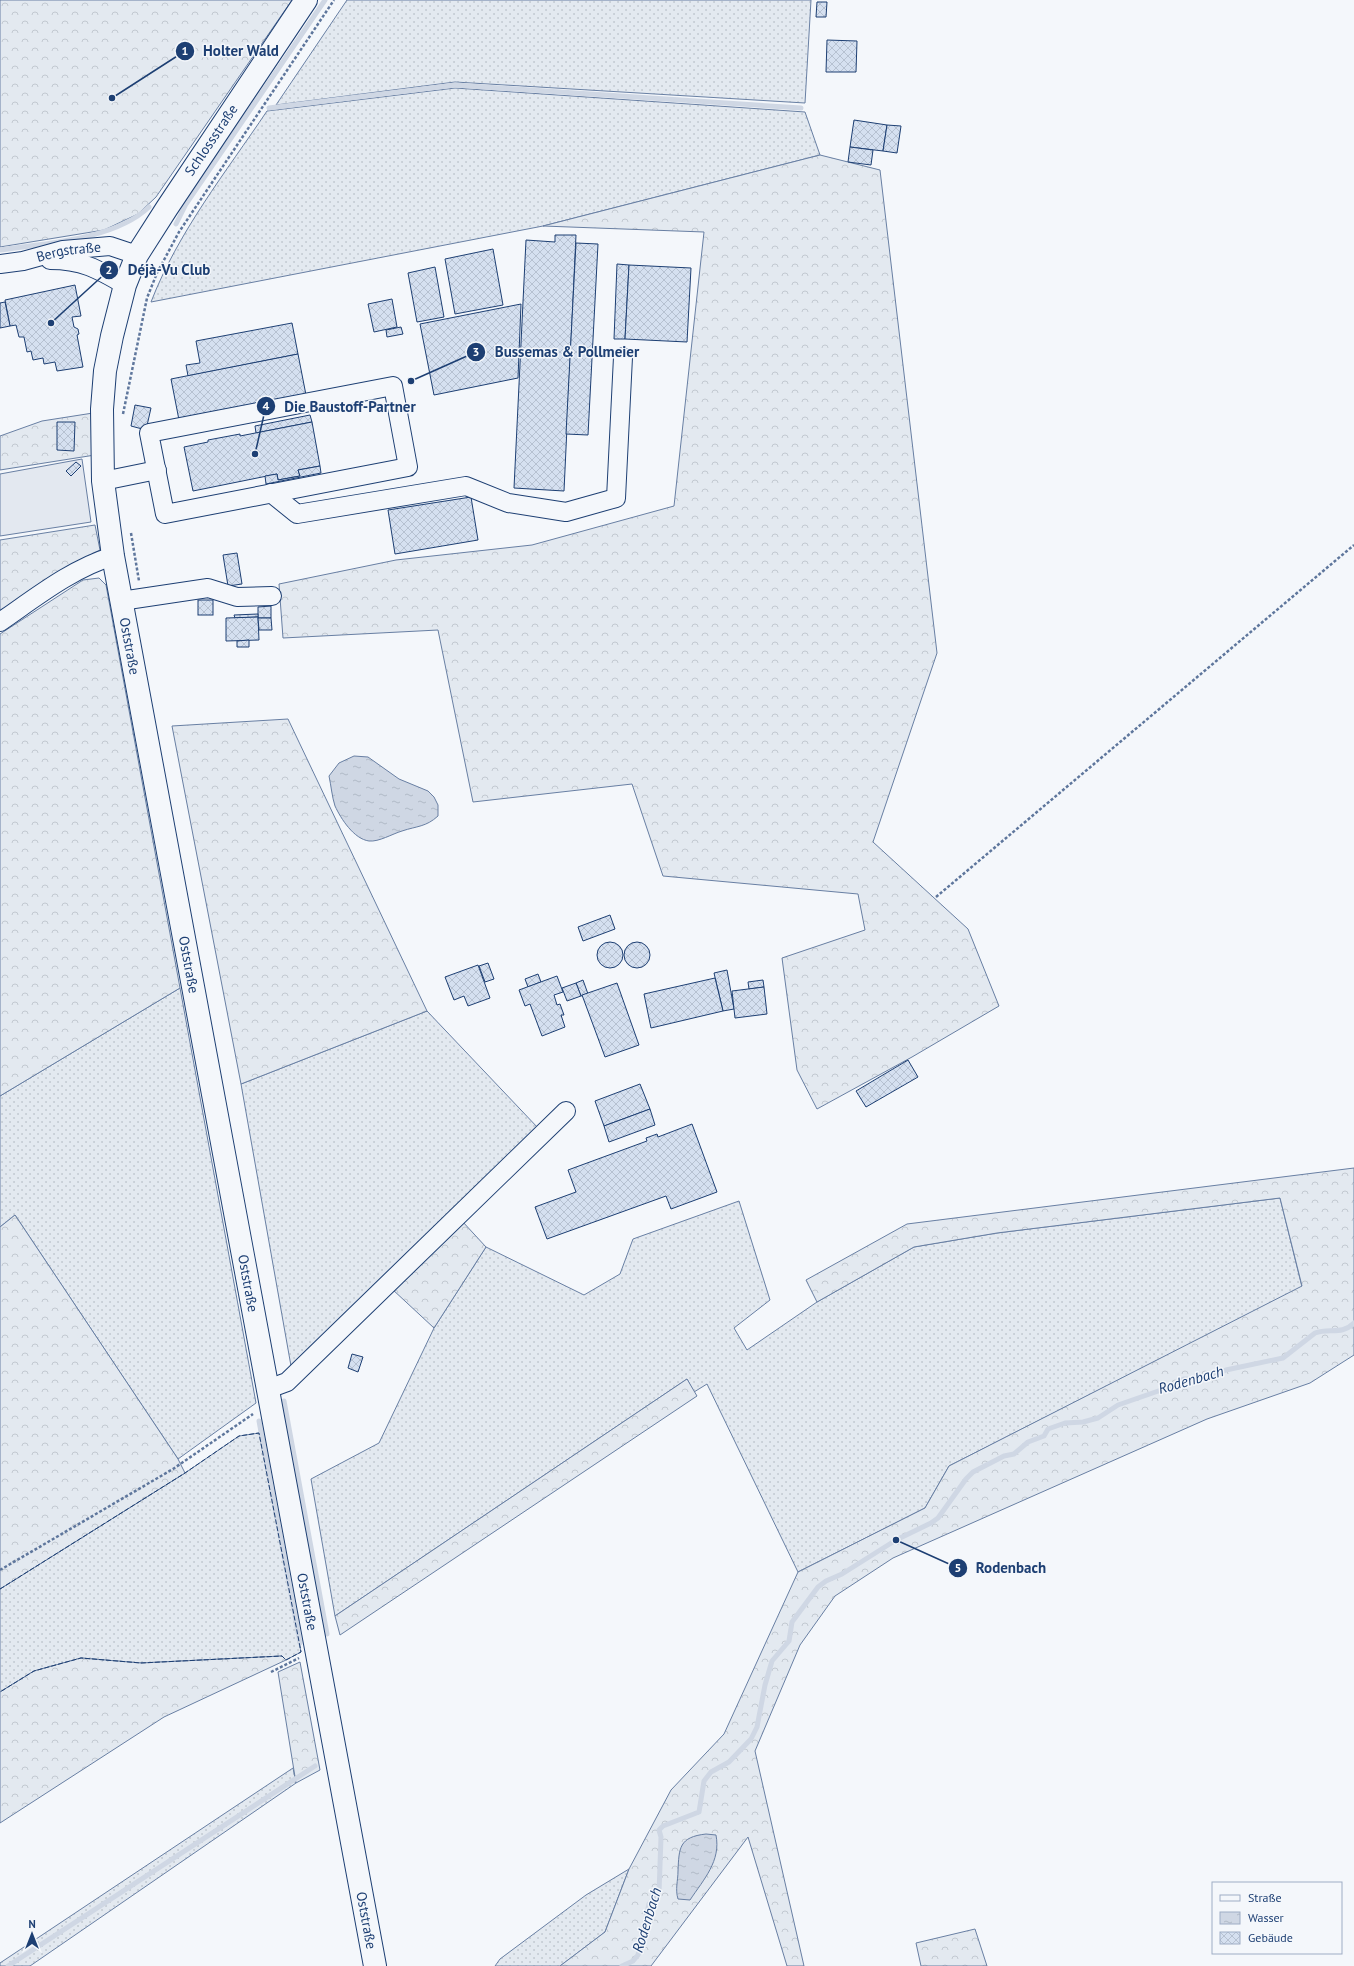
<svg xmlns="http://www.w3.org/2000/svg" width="1354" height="1966" viewBox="0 0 1354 1966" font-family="'PT Sans',sans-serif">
	<defs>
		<pattern id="grass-dots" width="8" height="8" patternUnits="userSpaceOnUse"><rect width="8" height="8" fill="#e3e9f0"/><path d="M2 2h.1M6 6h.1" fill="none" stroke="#c2c9d1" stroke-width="1.8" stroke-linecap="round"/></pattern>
		<pattern id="forest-crowns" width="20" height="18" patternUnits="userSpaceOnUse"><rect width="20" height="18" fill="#e3e9f0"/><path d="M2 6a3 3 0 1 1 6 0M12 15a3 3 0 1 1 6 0" fill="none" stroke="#c2c9d1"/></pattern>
		<pattern id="water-ripples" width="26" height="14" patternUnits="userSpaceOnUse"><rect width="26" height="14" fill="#cfd7e4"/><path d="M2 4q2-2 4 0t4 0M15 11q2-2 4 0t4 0" fill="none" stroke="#b1bac7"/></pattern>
		<pattern id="building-cross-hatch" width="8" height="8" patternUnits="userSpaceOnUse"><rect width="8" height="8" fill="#d5e0f0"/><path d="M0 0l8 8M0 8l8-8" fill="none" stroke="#b6c1d1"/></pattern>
	</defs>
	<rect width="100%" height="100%" fill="#f4f7fb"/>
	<g fill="url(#grass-dots)" stroke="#687fa3">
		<polygon points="347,0 811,0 805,103 455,82 276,105"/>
		<path d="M455 88 805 112 820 155 543 226 151 302C178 232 226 172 267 111Z"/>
		<polygon points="180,988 256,1403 178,1459 15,1215 0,1227 0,1096"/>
		<polygon points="427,1011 539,1129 291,1366 241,1084"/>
		<polygon points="1280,1198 1302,1287 949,1466 925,1508 798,1572 707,1384 694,1392 687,1379 335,1616 311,1479 379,1443 434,1328 486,1247 584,1295 620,1274 633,1239 739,1201 770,1300 734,1328 747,1350 817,1302 914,1247 997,1233"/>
		<polygon points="259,1433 301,1652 286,1660 282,1656 141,1663 81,1658 34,1671 0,1692 0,1589 185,1473 239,1436"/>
		<polygon points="293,1768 296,1783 30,1966 0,1966 0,1963"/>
		<polygon points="629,1869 605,1932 560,1966 495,1966 500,1959 586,1895"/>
	</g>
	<g fill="url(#forest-crowns)" stroke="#687fa3">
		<polygon points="0,0 292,0 156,197 138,214 104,230 0,247"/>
		<polygon points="820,155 880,170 937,653 873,842 968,929 999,1006 912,1057 817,1109 797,1070 782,958 865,930 858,894 663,876 632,784 473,802 438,630 283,638 279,584 396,560 532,545 674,506 704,232 543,226"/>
		<polygon points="93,413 95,455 0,470 0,436 42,421"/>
		<polygon points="95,525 100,550 69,566 0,611 0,540"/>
		<polygon points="99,578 106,585 180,988 0,1096 0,634 83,580"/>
		<polygon points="288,719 427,1011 241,1084 172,726"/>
		<polygon points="1354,1168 1354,1355 1310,1383 1207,1419 893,1558 835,1596 800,1645 755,1751 804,1966 787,1966 748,1837 651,1966 560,1966 605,1932 629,1869 671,1790 724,1734 798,1572 925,1508 949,1466 1302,1286 1280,1198 997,1233 914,1247 817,1302 806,1280 907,1224"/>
		<polygon points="15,1215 178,1459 185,1473 0,1589 0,1227"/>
		<polygon points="462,1221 486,1247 434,1328 392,1289"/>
		<polygon points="687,1379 697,1396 340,1635 335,1616"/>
		<polygon points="282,1656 286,1660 164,1717 0,1823 0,1692 34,1671 81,1658 141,1663"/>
		<polygon points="300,1662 320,1770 296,1783 278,1672"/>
		<polygon points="975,1929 987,1966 921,1966 916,1943"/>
	</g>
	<polygon fill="#e3e8f0" stroke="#687fa3" points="82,459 91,522 0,536 0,474"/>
	<g fill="url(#water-ripples)" stroke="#687fa3">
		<path d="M354 756 368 757 399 779 428 791 434 797 438 805V816C426 827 417 826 402 831 392 834 379 842 369 841 354 839 341 819 335 806 332 797 331 785 329 776L339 763Z"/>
		<path d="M706 1834 716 1835C721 1861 704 1879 690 1900L678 1899C675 1889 678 1881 678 1871 679 1848 679 1837 706 1834Z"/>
	</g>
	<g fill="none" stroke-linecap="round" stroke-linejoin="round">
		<g stroke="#cfd7e4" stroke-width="5">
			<polyline points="269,108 455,85 801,108"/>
			<polyline points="176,224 186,204 325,0"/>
			<path d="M0 250C46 243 114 240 149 207"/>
			<polyline points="284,1401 327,1634"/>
			<polyline points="259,1421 300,1643"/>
			<polyline points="8,1966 315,1766"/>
			<path d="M622 1966 633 1961 638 1955 649 1904 659 1893 661 1837 659 1830 663 1826 699 1812 704 1781 711 1772 729 1762 751 1739 757 1727 765 1685 772 1661 789 1641 792 1622 818 1587 826 1581 842 1574 896 1540 931 1523 938 1518 966 1479 973 1472 1004 1456 1014 1454 1028 1442 1044 1436 1048 1429 1065 1423 1083 1422 1098 1418 1118 1405 1167 1388 1184 1379H1205L1226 1370 1283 1358 1315 1333C1329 1327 1341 1336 1354 1323"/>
		</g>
	</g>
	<g fill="url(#building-cross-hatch)" stroke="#1d3f73">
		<polygon points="817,2 827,2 826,17 816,17"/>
		<polygon points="827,40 857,41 856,72 826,72"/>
		<polygon points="854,120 887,125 883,151 850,147"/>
		<polygon points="887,125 901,126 897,153 883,151"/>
		<polygon points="850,147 873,150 871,165 848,162"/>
		<polygon points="555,235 576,235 564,491 514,488 526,240 555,242"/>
		<polygon points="576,243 598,244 588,435 566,434"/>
		<polygon points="493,249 503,305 455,314 445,259"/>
		<polygon points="617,264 629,265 625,339 614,339"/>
		<polygon points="629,265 691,268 687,342 625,339"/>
		<polygon points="435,267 444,317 417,322 408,273"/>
		<polygon points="75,285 81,316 72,317 74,327 78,329 79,334 77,335 83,367 57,371 55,362 44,364 43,358 33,360 31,351 27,352 24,337 19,337 16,325 10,326 5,300"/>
		<polygon points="392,299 397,327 374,332 368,304"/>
		<polygon points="5,302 10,326 0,328 0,303"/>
		<polygon points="521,304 518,378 434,395 420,324"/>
		<polygon points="292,323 298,354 188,376 186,365 200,363 196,341"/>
		<polygon points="401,327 403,334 387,337 386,330"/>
		<polygon points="298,354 306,395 179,420 171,379"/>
		<polygon points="135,405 151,408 146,430 131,426"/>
		<polygon points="310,415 312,422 256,433 255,426"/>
		<polygon points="57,422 75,422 74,451 57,450"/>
		<polygon points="312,422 320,466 298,470 300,476 278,480 277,474 193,491 184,447 208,442 208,440 240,434 240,436"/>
		<polygon points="76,462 81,466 71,476 66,471"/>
		<polygon points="320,466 321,473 266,484 265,476 277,474 278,480 300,476 298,470"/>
		<polygon points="471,497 478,540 395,554 388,510"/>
		<polygon points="237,553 242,584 228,586 223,555"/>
		<rect x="198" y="600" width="15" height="15"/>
		<polygon points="271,606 271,618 258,618 258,607"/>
		<polygon points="258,614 258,617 235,618 234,615"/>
		<polygon points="258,617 259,640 226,641 226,618"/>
		<polygon points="258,618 271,618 272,630 259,630"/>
		<polygon points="249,640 249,647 237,647 237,641"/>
		<polygon points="610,915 615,929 583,941 578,927"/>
		<circle cx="637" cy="955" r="13"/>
		<circle cx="610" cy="955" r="13"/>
		<polygon points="488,963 494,979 485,982 479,966"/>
		<polygon points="478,965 490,998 468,1006 464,996 454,1000 445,977"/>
		<polygon points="727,970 734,1009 723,1011 714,973"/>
		<polygon points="538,974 541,982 528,987 525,979"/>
		<polygon points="557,976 563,992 554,995 557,1005 560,1004 564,1015 561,1015 565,1027 542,1036 530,1004 525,1006 519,990"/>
		<polygon points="715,978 723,1011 651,1028 644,994"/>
		<polygon points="583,980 588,994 581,996 576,983"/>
		<polygon points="763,980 764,987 749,989 748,982"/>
		<polygon points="576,983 581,996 567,1001 562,988"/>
		<polygon points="617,983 639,1045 605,1057 582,995"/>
		<polygon points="764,987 767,1014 735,1018 732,991"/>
		<polygon points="908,1060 918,1077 866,1107 856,1091"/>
		<polygon points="640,1084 650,1109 604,1126 595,1101"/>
		<polygon points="650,1109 655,1125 609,1142 604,1126"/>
		<polygon points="692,1124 717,1192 671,1209 666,1196 547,1239 535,1207 576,1192 568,1170 647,1141 646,1138 657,1134 658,1137"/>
		<polygon points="352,1354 363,1357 358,1372 348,1368"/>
	</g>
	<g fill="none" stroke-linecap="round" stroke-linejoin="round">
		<g stroke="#1d3f73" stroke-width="20">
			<g id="minor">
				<path d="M50 260C82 260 98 269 125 285"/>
				<path id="s1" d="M0 264 23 261 63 250 110 246 137 255"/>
				<polygon points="393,386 408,467 165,514 149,433"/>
				<polyline points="103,481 157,470"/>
				<polyline points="271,493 297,514 466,486 508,503 566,512 616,498 623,357"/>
				<polyline points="121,601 208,588 237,597 272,596"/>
				<path d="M0 622C35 598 71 569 113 556"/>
				<polyline points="268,1389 287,1382 566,1111"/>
			</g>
		</g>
		<g stroke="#1d3f73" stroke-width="24">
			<g id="major">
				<path id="s2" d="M306 0 167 208 137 255 125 285 112 336 105 371 102 409 103 481 113 556 375 1966"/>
			</g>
		</g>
		<g stroke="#5e769c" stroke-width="2.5" stroke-dasharray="3 2" stroke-linecap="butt">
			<polyline points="123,414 147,298 157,273 179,232 334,0"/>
			<polyline points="131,533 139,581"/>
			<polyline points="936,897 1354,545"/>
			<polyline points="0,1570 173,1469 253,1414"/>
			<polyline points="271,1672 299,1658"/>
		</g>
		<use href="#minor" stroke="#f4f7fb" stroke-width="18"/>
		<use href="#major" stroke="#f4f7fb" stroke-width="22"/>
		<polyline stroke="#1d3f73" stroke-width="1" stroke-dasharray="5 2" stroke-linecap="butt" points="0,1589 185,1473 239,1436 259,1433 301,1652 286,1660 282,1656 141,1663 81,1658 34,1671 0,1692"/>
	</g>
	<g text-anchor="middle" stroke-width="3" stroke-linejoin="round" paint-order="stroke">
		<g font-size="14" fill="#1d3f73" stroke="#f4f7fb">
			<text transform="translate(211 140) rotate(-56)" y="5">Schlossstraße</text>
			<text dy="5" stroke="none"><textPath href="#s1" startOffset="70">Bergstraße</textPath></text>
			<text dy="5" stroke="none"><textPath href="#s2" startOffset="704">Oststraße</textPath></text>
			<text dy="5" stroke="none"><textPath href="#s2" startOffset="1028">Oststraße</textPath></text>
			<text dy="5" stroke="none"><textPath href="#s2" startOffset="1352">Oststraße</textPath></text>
			<text dy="5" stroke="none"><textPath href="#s2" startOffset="1676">Oststraße</textPath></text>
			<text dy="5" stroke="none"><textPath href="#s2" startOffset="2000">Oststraße</textPath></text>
		</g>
		<g font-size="15" font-style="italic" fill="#1d3f73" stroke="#f4f7fb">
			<text transform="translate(1191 1380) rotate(-16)" y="5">Rodenbach</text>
			<text transform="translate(647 1920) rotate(-73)" y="5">Rodenbach</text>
		</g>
	</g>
	<path fill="none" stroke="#1d3f73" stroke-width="1.5" d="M112 98L185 51M51 323L109 270M411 381L476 352M255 454L266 406M896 1540L958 1568"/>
	<g fill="#1d3f73" stroke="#f4f7fb" stroke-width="1.5">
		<circle cx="112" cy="98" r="4"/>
		<circle cx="51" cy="323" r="4"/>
		<circle cx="411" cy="381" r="4"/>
		<circle cx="255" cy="454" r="4"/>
		<circle cx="896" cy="1540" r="4"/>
		<circle cx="185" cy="51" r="10"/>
		<circle cx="109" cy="270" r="10"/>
		<circle cx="476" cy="352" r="10"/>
		<circle cx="266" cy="406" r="10"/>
		<circle cx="958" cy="1568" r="10"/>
	</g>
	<g font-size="12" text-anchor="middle" font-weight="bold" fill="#fff">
		<text x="185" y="55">1</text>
		<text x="109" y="274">2</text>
		<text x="476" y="356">3</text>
		<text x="266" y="410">4</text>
		<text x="958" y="1572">5</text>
	</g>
	<g font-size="15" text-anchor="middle" font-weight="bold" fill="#1d3f73" stroke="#f4f7fb" stroke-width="3" stroke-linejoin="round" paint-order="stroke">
		<text x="241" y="56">Holter Wald</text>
		<text x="169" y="275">Déjà-Vu Club</text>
		<text x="567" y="357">Bussemas &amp; Pollmeier</text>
		<text x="350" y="412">Die Baustoff-Partner</text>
		<text x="1011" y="1573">Rodenbach</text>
	</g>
	<rect x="1212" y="1882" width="130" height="72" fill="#f4f7fb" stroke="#9eadc5"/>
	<rect x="1220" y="1895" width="20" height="6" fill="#f4f7fb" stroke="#9eadc5"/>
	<text x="1248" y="1902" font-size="12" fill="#1d3f73">Straße</text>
	<rect x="1220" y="1912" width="20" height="12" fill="url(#water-ripples)" stroke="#9eadc5"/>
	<text x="1248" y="1922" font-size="12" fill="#1d3f73">Wasser</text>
	<rect x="1220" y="1932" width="20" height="12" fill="url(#building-cross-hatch)" stroke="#9eadc5"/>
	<text x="1248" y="1942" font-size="12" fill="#1d3f73">Gebäude</text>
	<g transform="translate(32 1934)" stroke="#f4f7fb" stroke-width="3" paint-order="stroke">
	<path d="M0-3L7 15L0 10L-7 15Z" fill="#1d3f73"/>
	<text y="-6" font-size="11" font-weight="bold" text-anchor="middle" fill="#1d3f73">N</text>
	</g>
</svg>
